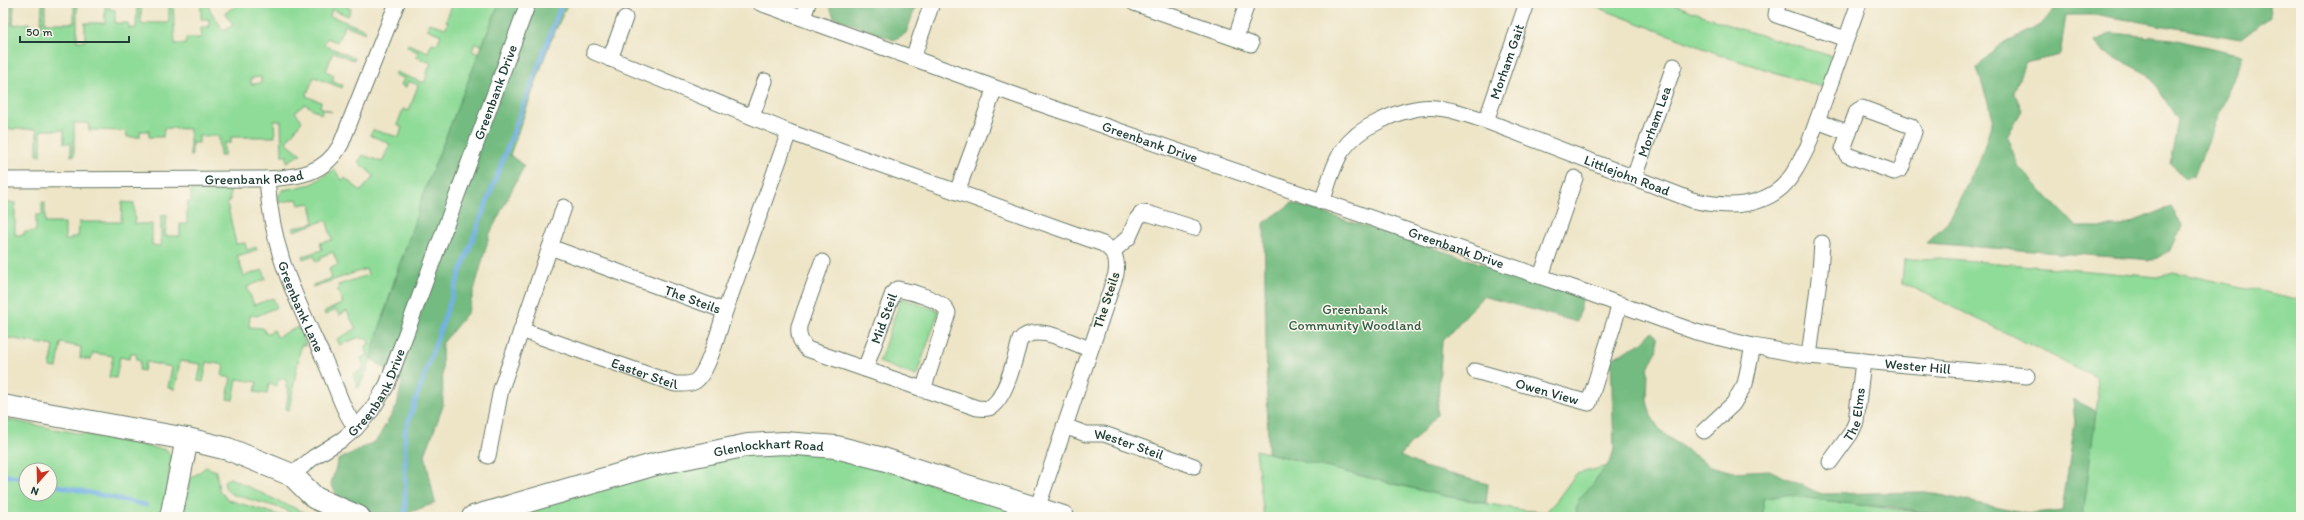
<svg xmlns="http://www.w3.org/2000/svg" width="2304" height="520" viewBox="0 0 2304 520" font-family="Itim,sans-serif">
	<rect width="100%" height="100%" fill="#fbf7ec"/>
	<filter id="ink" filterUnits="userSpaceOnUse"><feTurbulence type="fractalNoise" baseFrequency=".025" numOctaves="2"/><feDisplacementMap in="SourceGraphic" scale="8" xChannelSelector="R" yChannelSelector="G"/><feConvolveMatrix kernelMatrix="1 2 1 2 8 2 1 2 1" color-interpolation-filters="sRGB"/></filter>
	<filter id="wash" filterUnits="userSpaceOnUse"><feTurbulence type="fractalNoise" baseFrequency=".012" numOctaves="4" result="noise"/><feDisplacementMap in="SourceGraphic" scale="16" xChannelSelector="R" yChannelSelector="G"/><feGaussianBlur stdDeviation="0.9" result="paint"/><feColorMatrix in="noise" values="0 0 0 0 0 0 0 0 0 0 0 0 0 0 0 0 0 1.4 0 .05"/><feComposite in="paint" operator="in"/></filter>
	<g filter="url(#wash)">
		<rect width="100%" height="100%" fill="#eee5c7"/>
		<g fill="#8fdb98" stroke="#578c66" fill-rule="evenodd">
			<path d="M11 3H14L13 25 29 23 33 30H41L42 3H45V23H74V3H77V41H85V23H105V3H109V9L115 10V23H128L129 28H136L137 3H141V24L146 25 147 23H169V3H173L175 44H185L186 38H201V27H209V19H201V3H208L210 10 224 31 233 25 225 13 240 3H346L347 7 351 9 348 16 332 9 330 16 366 30 365 33 345 25 337 42 327 38 324 45 355 58 354 60 333 52 326 71 334 75 332 81 343 85 342 88 314 77 306 96 321 102 320 107 332 112 323 109 321 114 305 104 295 112 302 121 286 142 301 154 287 162V156H282L281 121H274L275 137H231V143H224V156H220L219 136H199V143H192V156H190V129L164 128 163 137H149V131H140V137H127L126 131 89 130 88 123H74V156H71V143H64V130H41V155H37V129H7V155H3V24H11ZM261 77V83L251 84V78Z"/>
			<polygon points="453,3 505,3 487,47 475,43 472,51 484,56 399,265 367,370 358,388 353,375 360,371 364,366 361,358 368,355 365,347 369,344 368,338 361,339 360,337 340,345 337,339 356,329 347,311 339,315 336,310 325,315 324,312 343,303 337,290 339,289 338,285 368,275 366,269 313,287 313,285 332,278 329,269 338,265 333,252 320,257 321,260 316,262 314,255 303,259 302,256 322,250 320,243 332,240 327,222 326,220 294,231 293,228 314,223 310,203 299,205 297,199 278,203 279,195 283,190 312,184 334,169 342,180 345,178 361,191 374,176 358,162 363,155 382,162 390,144 370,135 373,130 399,137 402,127 397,125 403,109 409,111 418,85 408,81 406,87 401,85 404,78 395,75 396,72 424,83 427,76 426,75 431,63 416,57 418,52 407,47 408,44 428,52 432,43 437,44 441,35 427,29 429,23 446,28 448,22 446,21"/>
			<polygon points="1586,3 1670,3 1737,28 1834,57 1822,87 1729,58"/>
			<polygon points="191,190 230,190 230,202 227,203 236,244 245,243 247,250 256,247 257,250 237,256 244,276 263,270 266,279 247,287 254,305 273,298 277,307 257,316 250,315 249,327 263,328 266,334 274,330 277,337 298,327 306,345 301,345 289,410 286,409 289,388 286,388 287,380 278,379 277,386 269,384 267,394 255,392 257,382 237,379 233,400 227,399 231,378 222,376 224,365 207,362 203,382 198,381 201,364 180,361 175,389 168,388 172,367 146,362 144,371 139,370 140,361 137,360 136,354 131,353 129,359 120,357 116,378 109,377 113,356 93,353 91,360 80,358 81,347 61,343 57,368 50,367 54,346 3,337 3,224 5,224 6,202 15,203 15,235 24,235 24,232 36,231 36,215 42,215 42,202 45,202 45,223 65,223 65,240 71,240 71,237 78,237 79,222 121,222 122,202 134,203 135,224 152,224 152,245 161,246 161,216 167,215 165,236 180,236 180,224 187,224 187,203 191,202"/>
			<polygon points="1939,258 2158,277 2173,272 2301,300 2301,517 2079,517 2098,399 2096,377 1902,282 1904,260"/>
			<polygon points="901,298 939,311 916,376 879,362"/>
			<path d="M3 419 167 450 172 459 162 517H3ZM26 470H50V494H26Z"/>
			<polygon points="1256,450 1440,495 1522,510 1546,512 1557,500 1576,474 1604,467 1626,469 1746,483 1870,506 1956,517 1264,517"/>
			<polygon points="758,451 833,454 1040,517 501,517 627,482"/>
			<polygon points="206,467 216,471 219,490 228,500 286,517 182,517 190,479"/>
			<polygon points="230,478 280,502 316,517 295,517 284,509 231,494 225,487 224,481"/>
		</g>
		<g fill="#73bb80" stroke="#497c5a">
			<polygon points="499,3 568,3 549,45 510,155 524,166 490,233 468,312 442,344 443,406 425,455 435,503 405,514 372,513 340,501 331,484 338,460 376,441 397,406 402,381 370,358 425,189"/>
			<polygon points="828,3 917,3 906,33 894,40 834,17"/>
			<path d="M2057 3H2269L2270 17 2241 39 2099 15H2066L2060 55 2025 63 2014 92 2022 110 2007 137 2019 167 2077 227H2119L2171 207 2182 226 2170 251 2153 260 1926 243 1948 222 1981 157 1993 118 1977 68C1984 61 1991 52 1999 46 2021 31 2046 31 2057 3Z"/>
			<polygon points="2112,33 2172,39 2243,55 2194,176 2183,178 2170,164 2178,120 2149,75 2104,52 2096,41"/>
			<polygon points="1292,203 1583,296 1577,322 1483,296 1442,342 1437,415 1400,456 1424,467 1488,484 1486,503 1440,495 1268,453 1264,223"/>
			<polygon points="1652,332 1657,337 1658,347 1648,369 1647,401 1651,416 1658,427 1668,437 1710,466 1733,472 1769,470 1821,494 1926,492 2027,514 2062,510 2075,423 2073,399 2096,411 2083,517 1948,517 1893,507 1858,505 1786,495 1763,499 1763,517 1578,517 1576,511 1578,500 1593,484 1611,460 1614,449 1611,359 1641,343"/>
		</g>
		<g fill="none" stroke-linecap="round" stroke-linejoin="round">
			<g stroke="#73b1e5" stroke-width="4.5">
				<polyline points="3,475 26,479"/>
				<polyline points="50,484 146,505"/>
				<polyline points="405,514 405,431 459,276 562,3"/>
				<polyline points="206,517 207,517"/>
			</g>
		</g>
	</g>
	<g filter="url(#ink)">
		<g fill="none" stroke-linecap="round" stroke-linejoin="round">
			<g stroke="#677867" stroke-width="17">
				<g id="street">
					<path id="s1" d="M760 3 1015 95 1591 294 1696 332 1753 346 1809 356 2027 376"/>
					<polyline points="1134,3 1251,44"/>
					<polyline points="1778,3 1776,15 1846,39"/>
					<polyline points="803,18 808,3"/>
					<polyline points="1236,38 1247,3"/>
					<path d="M594 52 789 132 1103 244C1115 252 1118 259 1116 274L1037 509"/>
					<polyline points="913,58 932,3"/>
					<polyline points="610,59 625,18"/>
					<polygon points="1862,108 1911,126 1914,132 1901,169 1894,172 1847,155 1843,149 1857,111"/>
					<polyline points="752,116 765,81"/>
					<path id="s2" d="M1486 121 1527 3"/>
					<polyline points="1817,121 1849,133"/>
					<path id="s3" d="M1634 177 1674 66"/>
					<path id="s4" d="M267 179C272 253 294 294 324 359 335 382 341 408 356 428"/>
					<path id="s5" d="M3 180 267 179C298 177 325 174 341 144L397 3"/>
					<polyline points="957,192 995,88"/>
					<path id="s6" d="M1322 202C1328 185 1333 165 1342 151 1351 138 1364 128 1378 122 1422 100 1442 106 1486 121L1692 200C1721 207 1756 209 1781 188 1793 177 1801 160 1808 146L1859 3"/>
					<path id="s7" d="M550 247 725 311 789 132"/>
					<polyline points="1113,251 1129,237 1137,219 1142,213 1150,214 1194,228"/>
					<path d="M822 262 799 326C798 336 800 341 807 349L977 408C981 408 986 409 989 408 1006 400 1015 357 1020 340 1036 322 1071 343 1090 349"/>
					<polyline points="1541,276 1575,178"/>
					<path id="s8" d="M521 330 675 384C682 384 688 385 694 382 708 375 720 327 725 311"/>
					<polyline points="1809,356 1820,272 1822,243"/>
					<path id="s9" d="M865 369 893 293 897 289C909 291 945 300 948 313L923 390"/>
					<path id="s10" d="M1475 371 1589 403 1620 304"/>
					<path id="s11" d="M1064 426 1086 434H1104L1194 466"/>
					<polyline points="1704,431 1733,404 1745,384 1753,346"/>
					<polyline points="488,456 501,389 564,207"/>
					<path id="s12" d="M1830 462 1851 433 1856 422 1863 361"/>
					<path id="s13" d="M292 475 314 457 343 439 356 428 371 411 387 385 528 3"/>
				</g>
			</g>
			<g stroke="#677867" stroke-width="24">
				<g id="secondary">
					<polyline points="3,406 187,439 228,449 292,475 315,498 359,517"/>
					<polyline points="171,517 187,439"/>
					<path id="s14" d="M473 517 656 464 748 445 784 443 836 447 883 459 1063 517"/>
				</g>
			</g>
			<use href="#street" stroke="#fff" stroke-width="15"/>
			<use href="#secondary" stroke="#fff" stroke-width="22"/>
		</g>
	</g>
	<g text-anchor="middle" stroke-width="3" stroke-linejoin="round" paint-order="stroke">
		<g font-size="14" fill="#1f3d34" stroke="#fbf7ec">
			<text dy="5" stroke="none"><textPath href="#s2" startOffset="63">Morham Gait</textPath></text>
			<text dy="5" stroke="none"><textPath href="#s13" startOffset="445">Greenbank Drive</textPath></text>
			<text dy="5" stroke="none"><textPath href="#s3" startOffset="59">Morham Lea</textPath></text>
			<text dy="5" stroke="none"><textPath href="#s1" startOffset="414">Greenbank Drive</textPath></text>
			<text dy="5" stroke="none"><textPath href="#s6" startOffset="365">Littlejohn Road</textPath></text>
			<text dy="5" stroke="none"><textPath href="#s5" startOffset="251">Greenbank Road</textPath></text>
			<text dy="5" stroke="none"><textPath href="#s1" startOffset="738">Greenbank Drive</textPath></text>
			<text dy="5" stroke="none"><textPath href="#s7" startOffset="152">The Steils</textPath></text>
			<text transform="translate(1106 300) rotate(-72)" y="5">The Steils</text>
			<text dy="5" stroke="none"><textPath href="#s4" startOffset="133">Greenbank Lane</textPath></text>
			<text dy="5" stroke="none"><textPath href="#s9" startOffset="54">Mid Steil</textPath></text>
			<text dy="5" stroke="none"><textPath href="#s1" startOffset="1217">Wester Hill</textPath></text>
			<text dy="5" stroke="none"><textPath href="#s8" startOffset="131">Easter Steil</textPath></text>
			<text dy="5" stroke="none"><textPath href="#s13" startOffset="121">Greenbank Drive</textPath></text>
			<text dy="5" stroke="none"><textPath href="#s10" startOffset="75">Owen View</textPath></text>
			<text dy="5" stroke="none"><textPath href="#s12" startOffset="55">The Elms</textPath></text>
			<text dy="5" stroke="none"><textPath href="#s11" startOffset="68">Wester Steil</textPath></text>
			<text dy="5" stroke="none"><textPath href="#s14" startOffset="305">Glenlockhart Road</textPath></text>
		</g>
		<g font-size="14" fill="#355d48" stroke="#fbf7ec">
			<text x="1355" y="314">Greenbank<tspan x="1355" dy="16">Community Woodland</tspan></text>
		</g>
	</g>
	<rect width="2304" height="520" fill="none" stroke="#fbf7ec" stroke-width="16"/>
	<g transform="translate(38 482) rotate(200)"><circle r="19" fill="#fbf7ec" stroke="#a3ada2"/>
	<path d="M0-3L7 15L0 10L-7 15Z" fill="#c8321e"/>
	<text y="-6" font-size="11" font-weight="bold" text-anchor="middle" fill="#1f3d34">N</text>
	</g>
	<path d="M20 36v6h109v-6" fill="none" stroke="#1f3d34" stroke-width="2"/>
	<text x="26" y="36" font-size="12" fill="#1f3d34" stroke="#fbf7ec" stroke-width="3" paint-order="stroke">50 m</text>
</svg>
